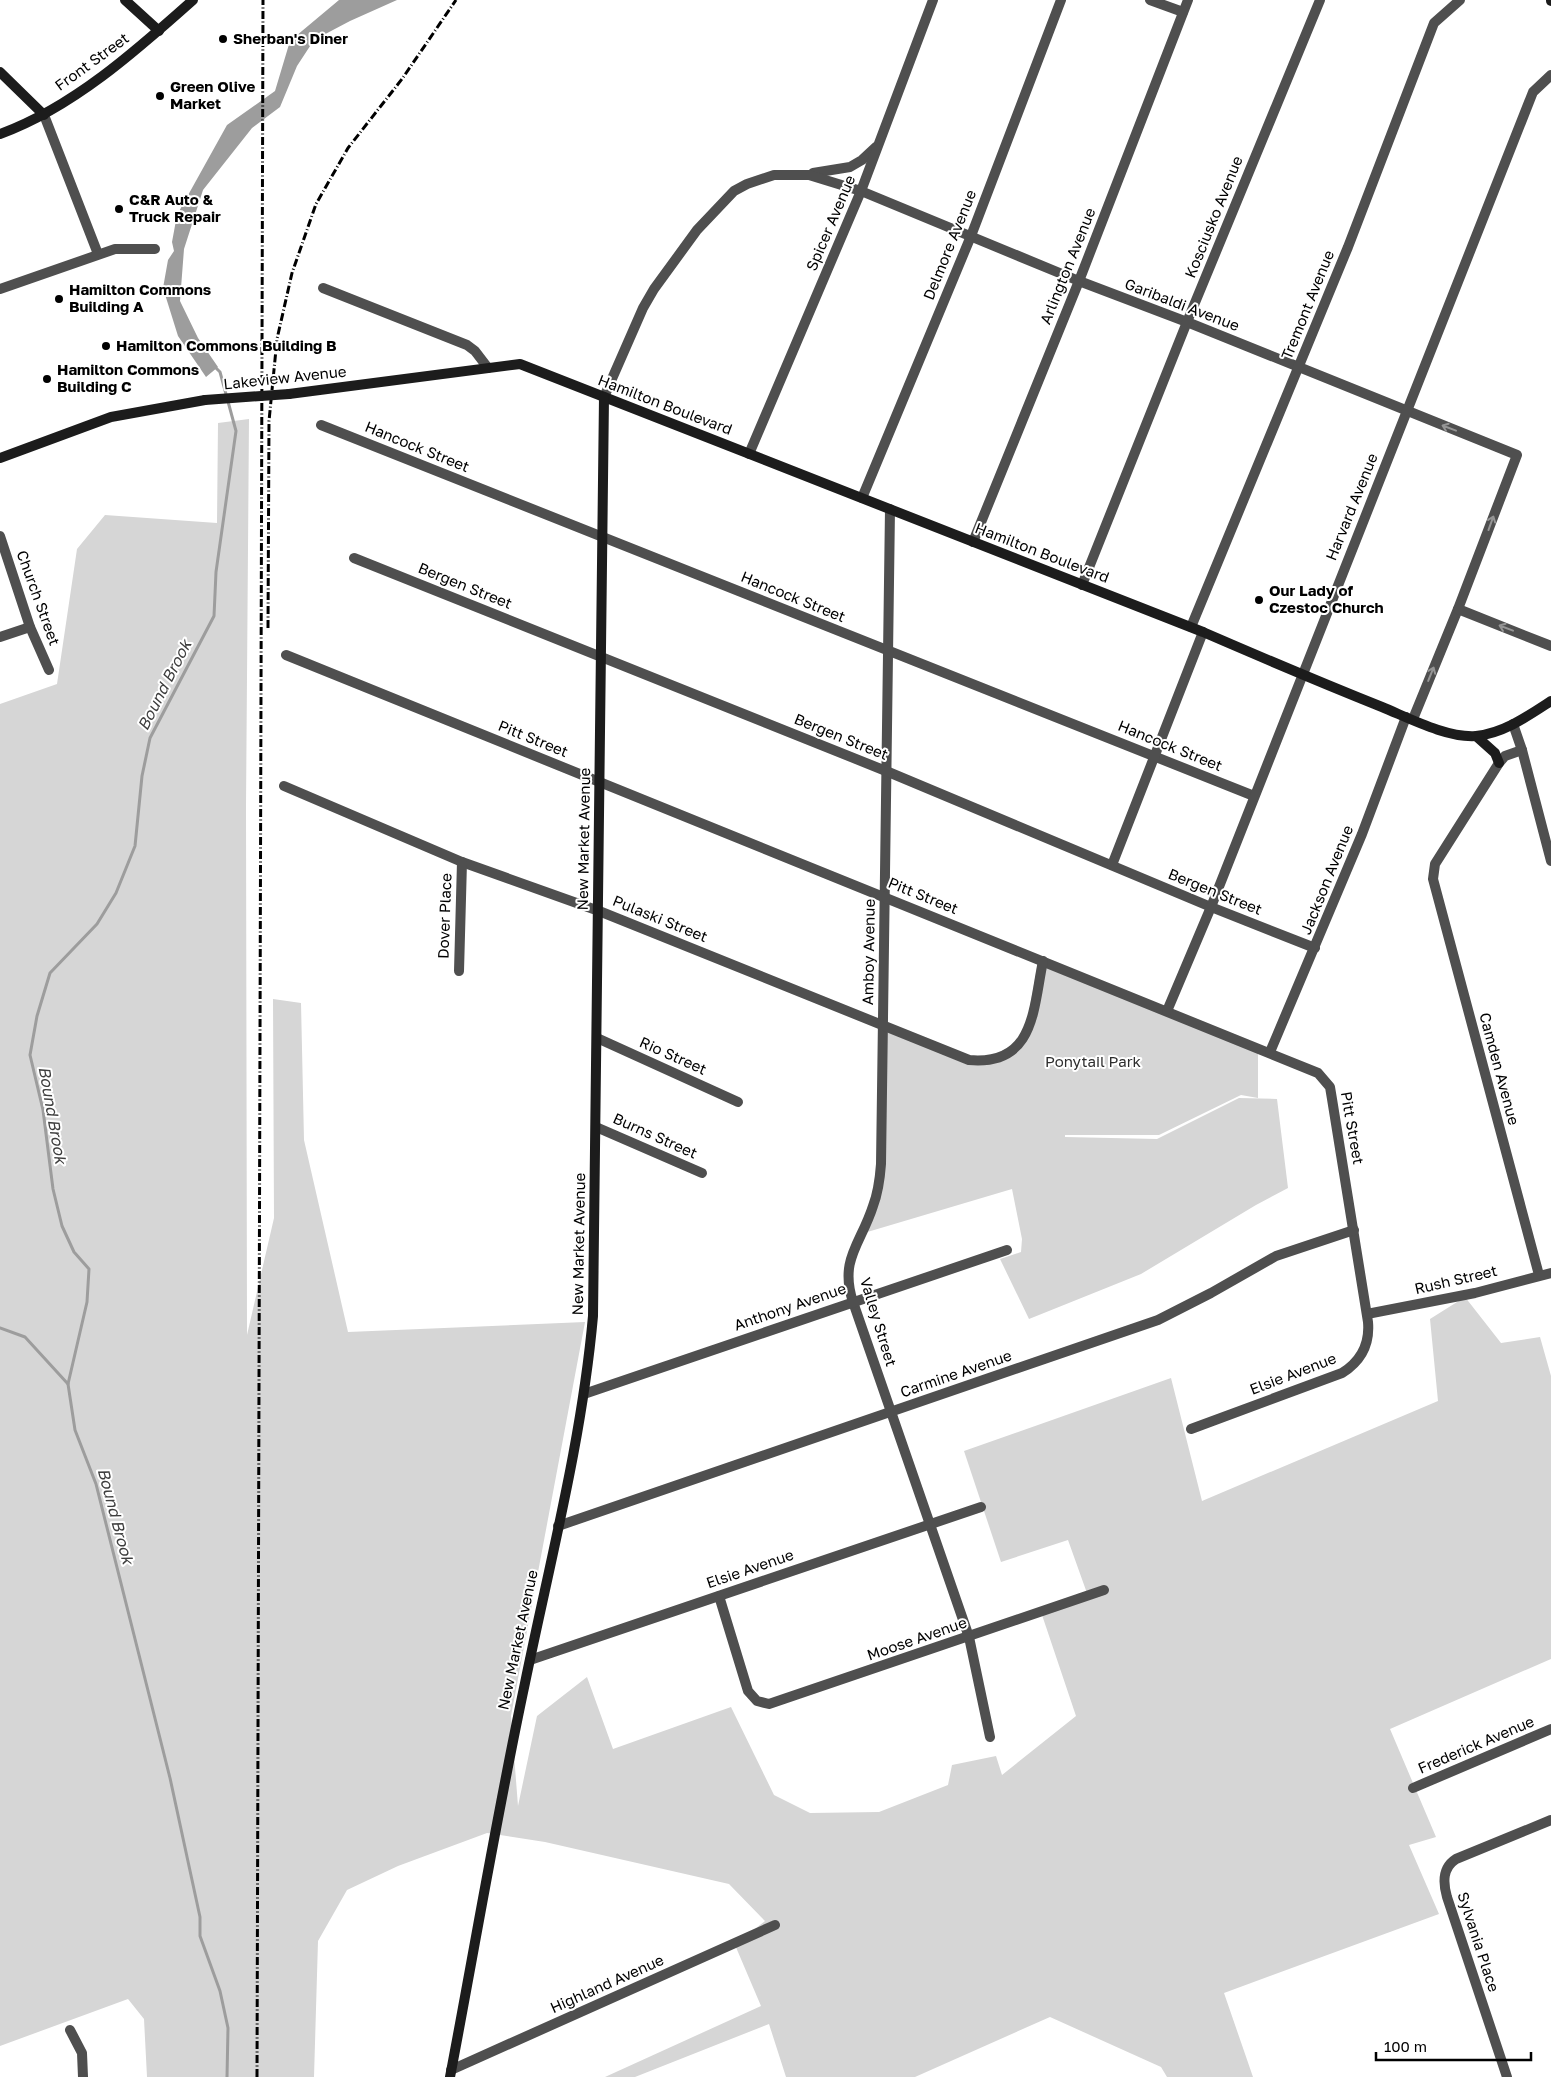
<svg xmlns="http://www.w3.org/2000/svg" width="1551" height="2077" viewBox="0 0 1551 2077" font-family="'Golos Text',sans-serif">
	<rect width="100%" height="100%" fill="#fff"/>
	<g fill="#d6d6d6">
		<polygon points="249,419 246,807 247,1335 274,1218 273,999 301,1003 304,1140 348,1332 585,1322 511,1716 518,1806 537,1716 587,1677 613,1749 731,1707 774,1795 810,1813 879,1812 948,1785 952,1765 996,1756 1002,1775 1076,1716 1041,1612 1088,1596 1068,1540 1001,1562 964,1451 1171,1378 1202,1501 1438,1401 1430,1319 1465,1297 1501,1343 1540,1337 1551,1376 1551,1659 1390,1729 1436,1837 1409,1845 1439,1914 1224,1993 1253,2077 1167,2077 1161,2067 1050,2017 915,2077 786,2077 769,2024 635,2077 605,2077 761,2006 735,1945 765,1921 729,1884 545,1842 487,1833 398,1866 347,1890 318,1941 314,2077 147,2077 144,2019 128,1999 0,2046 0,704 57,684 77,549 105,515 217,523 218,423"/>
		<polygon points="1038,962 1258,1047 1258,1098 1241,1095 1159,1135 1065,1135 1065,1137 1157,1139 1239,1098 1277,1099 1288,1188 1256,1205 1141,1274 1029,1319 1000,1259 1021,1252 1022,1239 1012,1189 864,1233 883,1140 884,1026 981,1062 1024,1039"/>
	</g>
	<polygon fill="#9d9d9d" points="339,0 397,0 350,21 314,40 297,66 280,107 252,128 203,190 184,249 180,301 198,338 218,367 206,377 178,336 163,288 168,260 174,251 172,242 177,215 227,125 275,91 290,41"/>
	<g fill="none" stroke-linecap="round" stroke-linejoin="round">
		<g stroke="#9d9d9d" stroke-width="3">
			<polyline points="214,366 220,372 236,431 216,572 214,616 150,738 142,776 135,846 116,893 97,924 50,973 37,1016 30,1055 43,1110 53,1189 62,1226 74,1252 89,1269 87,1302 68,1384 75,1430 96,1484 170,1778 200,1917 200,1936 220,1991 228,2028 227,2077"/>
			<polyline points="0,1328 25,1337 68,1384"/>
		</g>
		<g stroke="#4f4f4f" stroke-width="10">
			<polyline points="1150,0 1183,12"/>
			<polyline points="44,115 98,254"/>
			<polyline points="813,173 850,167 862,160 876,147"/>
			<polyline points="323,288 467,345 475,351 488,368"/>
			<polyline points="0,289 115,249 155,249"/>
			<polyline points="604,397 643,308 654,289 697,230 734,191 747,184 774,175 809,175 861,191 1079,281 1187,322 1517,455 1458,609 1413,719"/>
			<polyline points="321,425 1254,796"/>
			<polyline points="749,454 861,191 933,0"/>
			<polyline points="862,498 971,236 1061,0"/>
			<path d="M890 509 881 1164C880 1178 878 1193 873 1206 861 1244 839 1259 853 1302L969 1637 990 1737"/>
			<polyline points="0,536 30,627 49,670"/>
			<polyline points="973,542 1079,281 1188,0"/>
			<polyline points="354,558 886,771 1211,907 1315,948"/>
			<polyline points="1082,585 1187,322 1320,0"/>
			<polyline points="1458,609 1551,646"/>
			<polyline points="1191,627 1348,247 1434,23 1460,0"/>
			<polyline points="0,637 30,627"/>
			<path d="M286 655 1318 1073 1330 1087 1332 1099 1368 1322C1370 1345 1361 1361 1342 1373L1191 1429"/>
			<polyline points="1513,724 1522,750 1551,861"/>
			<polyline points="1522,750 1505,756 1499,763 1435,864 1433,879 1539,1275"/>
			<path d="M284 786 462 862 599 911 969 1060C1035 1066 1033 1009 1043 961"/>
			<polyline points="1112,865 1203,632"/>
			<polyline points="459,971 462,862"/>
			<polyline points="1167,1011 1211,907 1533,92 1551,75"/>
			<polyline points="597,1038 738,1102"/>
			<polyline points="1270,1052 1362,834 1406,717"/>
			<polyline points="596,1127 702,1173"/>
			<polyline points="1367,1314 1475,1293 1551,1273"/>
			<polyline points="584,1394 1007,1250"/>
			<polyline points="558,1526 1158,1320 1211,1293 1276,1256 1354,1230"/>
			<polyline points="719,1596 748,1691 757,1701 769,1704 1104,1590"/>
			<polyline points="530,1660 981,1507"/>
			<polyline points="1413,1788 1551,1729"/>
			<polyline points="70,2030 82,2053 83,2077"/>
			<polyline points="451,2070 775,1925"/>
			<path d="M1507 2077 1447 1897C1443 1883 1442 1868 1456 1859L1551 1820"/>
		</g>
		<g stroke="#1c1c1c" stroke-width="10">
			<polyline points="125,0 159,31"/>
			<polyline points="1551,0 1551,1"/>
			<polyline points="0,72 44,115"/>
			<path d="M0 134C72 108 137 50 193 0"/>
			<path d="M289 394 520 364 1203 632C1263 658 1322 683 1382 707 1409 718 1447 738 1476 736 1504 733 1528 716 1551 701"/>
			<polyline points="0,458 111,417 205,400"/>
			<polyline points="1476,736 1495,753 1499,763"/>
			<path d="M450 2077C475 1946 497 1814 525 1683 550 1561 582 1440 593 1316L604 397"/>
		</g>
		<g stroke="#000" stroke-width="3" stroke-dasharray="8 2.5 1 2.5" stroke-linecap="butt">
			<polyline points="268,628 269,421 277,339 292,273 316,204 348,148 402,79 456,0"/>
			<polyline points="257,2077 263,0"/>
		</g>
		<polyline stroke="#1c1c1c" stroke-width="10" points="205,400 289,394"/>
	</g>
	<defs><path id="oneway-shaft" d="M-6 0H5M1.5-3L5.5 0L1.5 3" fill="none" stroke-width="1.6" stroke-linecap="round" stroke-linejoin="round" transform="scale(1.25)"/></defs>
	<g stroke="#959595">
		<use href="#oneway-shaft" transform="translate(1449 428) rotate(-159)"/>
		<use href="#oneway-shaft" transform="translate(1491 523) rotate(-70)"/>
		<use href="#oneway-shaft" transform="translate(1506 628) rotate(-159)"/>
		<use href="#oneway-shaft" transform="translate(1431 674) rotate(-68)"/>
	</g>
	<g fill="#000" stroke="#fff" stroke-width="2">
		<circle cx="223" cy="39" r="5"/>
		<circle cx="160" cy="96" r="5"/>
		<circle cx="119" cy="209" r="5"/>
		<circle cx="59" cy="299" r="5"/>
		<circle cx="106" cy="346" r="5"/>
		<circle cx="47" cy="379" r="5"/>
		<circle cx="1259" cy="600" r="5"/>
	</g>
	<g text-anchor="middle" stroke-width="4" stroke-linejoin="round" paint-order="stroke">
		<g font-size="15" font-weight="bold" fill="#000" stroke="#fff" text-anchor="start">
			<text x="233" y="44">Sherban's Diner</text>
			<text x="170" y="92">Green Olive<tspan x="170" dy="17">Market</tspan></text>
			<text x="129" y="205">C&amp;R Auto &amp;<tspan x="129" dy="17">Truck Repair</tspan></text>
			<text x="69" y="295">Hamilton Commons<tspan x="69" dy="17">Building A</tspan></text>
			<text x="116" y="351">Hamilton Commons Building B</text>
			<text x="57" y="375">Hamilton Commons<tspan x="57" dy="17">Building C</tspan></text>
			<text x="1269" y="596">Our Lady of<tspan x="1269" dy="17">Czestoc Church</tspan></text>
		</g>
		<g font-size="15" fill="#000" stroke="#fff">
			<text transform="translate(92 62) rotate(-36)" y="5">Front Street</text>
			<text transform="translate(1214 217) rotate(-68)" y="5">Kosciusko Avenue</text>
			<text transform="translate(831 223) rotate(-67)" y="5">Spicer Avenue</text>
			<text transform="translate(950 245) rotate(-68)" y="5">Delmore Avenue</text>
			<text transform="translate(1068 266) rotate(-68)" y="5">Arlington Avenue</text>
			<text transform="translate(1182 305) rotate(21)" y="5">Garibaldi Avenue</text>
			<text transform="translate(1308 305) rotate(-68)" y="5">Tremont Avenue</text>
			<text transform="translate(285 378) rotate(-6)" y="5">Lakeview Avenue</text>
			<text transform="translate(665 405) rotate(21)" y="5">Hamilton Boulevard</text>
			<text transform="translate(417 447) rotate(22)" y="5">Hancock Street</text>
			<text transform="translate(1352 507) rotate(-68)" y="5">Harvard Avenue</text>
			<text transform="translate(1042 553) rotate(21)" y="5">Hamilton Boulevard</text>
			<text transform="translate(465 586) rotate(22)" y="5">Bergen Street</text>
			<text transform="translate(793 597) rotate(22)" y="5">Hancock Street</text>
			<text transform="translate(38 598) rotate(70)" y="5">Church Street</text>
			<text transform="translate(841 737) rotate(22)" y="5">Bergen Street</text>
			<text transform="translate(533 739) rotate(22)" y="5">Pitt Street</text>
			<text transform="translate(1170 746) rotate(22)" y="5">Hancock Street</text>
			<text transform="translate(584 839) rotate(-89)" y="5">New Market Avenue</text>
			<text transform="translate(1327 880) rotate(-68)" y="5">Jackson Avenue</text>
			<text transform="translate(1215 892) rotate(22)" y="5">Bergen Street</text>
			<text transform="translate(923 896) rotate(22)" y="5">Pitt Street</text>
			<text transform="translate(445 916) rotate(-88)" y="5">Dover Place</text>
			<text transform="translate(660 919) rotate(22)" y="5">Pulaski Street</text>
			<text transform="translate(869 952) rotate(-89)" y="5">Amboy Avenue</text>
			<text transform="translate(673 1056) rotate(24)" y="5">Rio Street</text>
			<text transform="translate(1499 1069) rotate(75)" y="5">Camden Avenue</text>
			<text transform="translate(1352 1128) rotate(80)" y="5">Pitt Street</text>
			<text transform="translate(655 1136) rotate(24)" y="5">Burns Street</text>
			<text transform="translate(579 1244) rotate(-89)" y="5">New Market Avenue</text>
			<text transform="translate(1456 1280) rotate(-13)" y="5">Rush Street</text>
			<text transform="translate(790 1307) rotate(-19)" y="5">Anthony Avenue</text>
			<text transform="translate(878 1322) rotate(73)" y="5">Valley Street</text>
			<text transform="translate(956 1374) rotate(-19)" y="5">Carmine Avenue</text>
			<text transform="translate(1293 1374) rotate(-21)" y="5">Elsie Avenue</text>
			<text transform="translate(750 1569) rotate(-19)" y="5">Elsie Avenue</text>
			<text transform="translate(917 1639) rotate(-19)" y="5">Moose Avenue</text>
			<text transform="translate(518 1640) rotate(-78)" y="5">New Market Avenue</text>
			<text transform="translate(1476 1745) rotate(-23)" y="5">Frederick Avenue</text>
			<text transform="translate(1478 1942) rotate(72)" y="5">Sylvania Place</text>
			<text transform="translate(607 1984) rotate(-24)" y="5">Highland Avenue</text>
		</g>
		<g font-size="15" fill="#2d2d2d" stroke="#fff">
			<text x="1093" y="1067">Ponytail Park</text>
		</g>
		<g font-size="16" font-style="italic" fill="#3e3e3e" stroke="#fff">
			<text transform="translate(164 685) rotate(-63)" y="6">Bound Brook</text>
			<text transform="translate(53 1115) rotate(80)" y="6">Bound Brook</text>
			<text transform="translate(116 1516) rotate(75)" y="6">Bound Brook</text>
		</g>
	</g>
	<path d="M1376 2052v8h155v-8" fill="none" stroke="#000000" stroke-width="2.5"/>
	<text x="1384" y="2052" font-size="15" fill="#000000" stroke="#ffffff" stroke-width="4" paint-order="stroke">100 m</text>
</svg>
